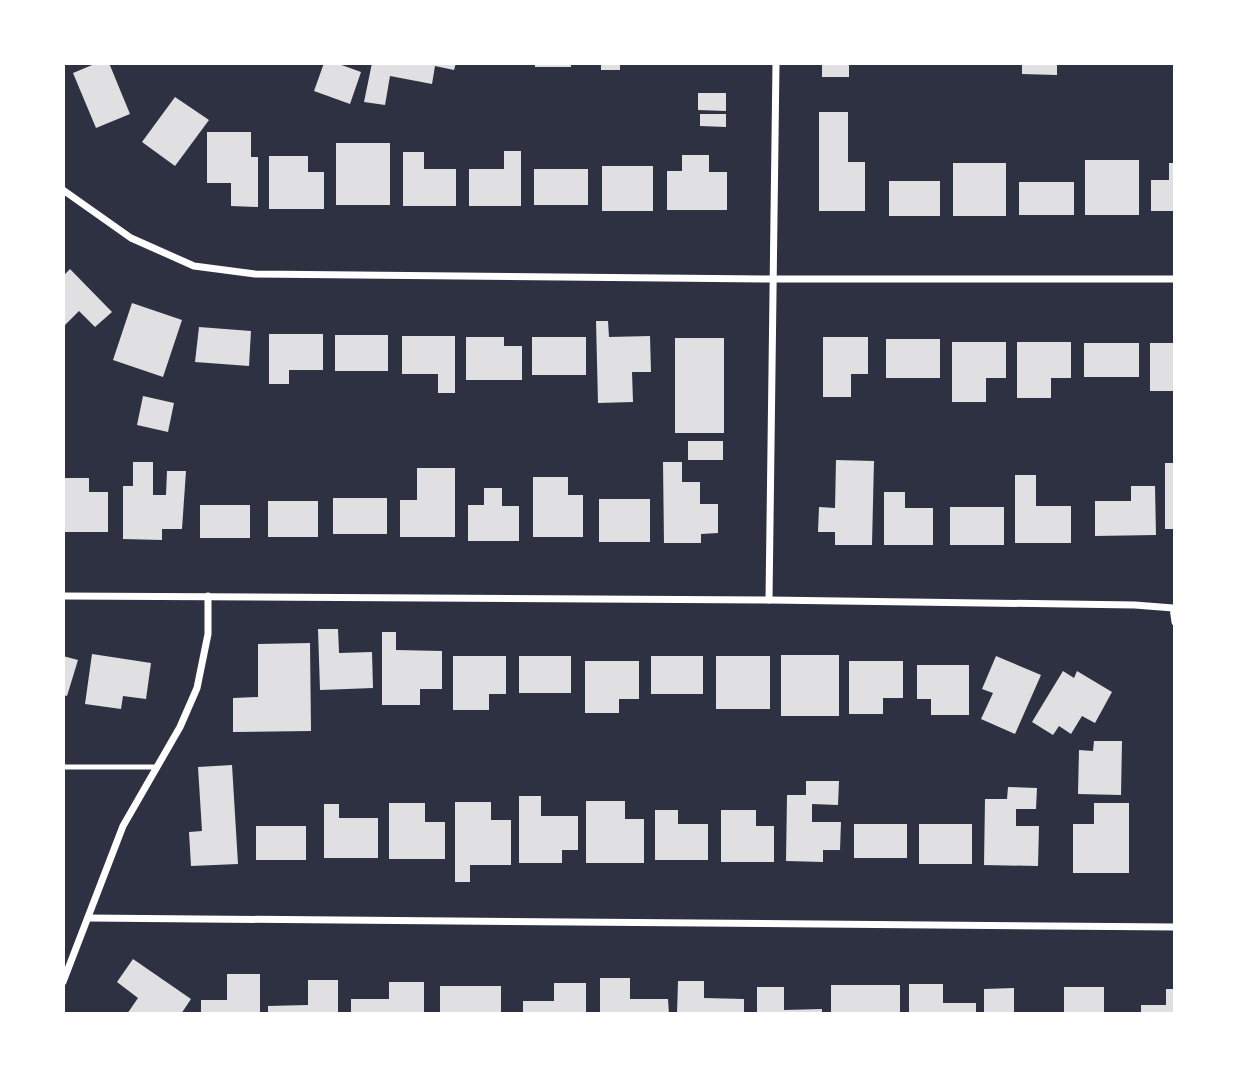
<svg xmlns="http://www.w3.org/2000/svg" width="1238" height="1077" viewBox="0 0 1238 1077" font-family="Jost,sans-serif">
	<rect width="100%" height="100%" fill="#2d3142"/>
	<g fill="#e0e0e3">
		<polygon points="97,63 109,63 130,114 96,128 73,73"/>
		<polygon points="324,63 336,63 361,72 350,104 314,91"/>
		<polygon points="372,63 394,65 394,63 456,63 454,70 435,66 432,84 390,76 385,105 364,102"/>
		<rect x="535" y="63" width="36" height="4"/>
		<rect x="601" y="63" width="19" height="7"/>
		<rect x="822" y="63" width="27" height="14"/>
		<polygon points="1022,63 1057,63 1057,75 1022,74"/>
		<polygon points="698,93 726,93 726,111 698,110"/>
		<polygon points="175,97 209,120 175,166 142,142"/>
		<polygon points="819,112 848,112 848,162 865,162 865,211 819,211"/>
		<polygon points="700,114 726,114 726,127 700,126"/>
		<polygon points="207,132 251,132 251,157 258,157 258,207 231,206 231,183 207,183"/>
		<rect x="336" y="143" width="54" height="62"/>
		<polygon points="504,151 521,151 521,206 469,206 469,169 504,169"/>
		<polygon points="403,152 424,152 424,169 456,169 456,206 403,206"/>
		<polygon points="682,155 709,155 709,172 727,172 727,210 667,210 667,171 682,171"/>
		<polygon points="269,156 308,156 308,172 324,172 324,209 269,209"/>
		<rect x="1085" y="160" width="54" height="55"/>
		<rect x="953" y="163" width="53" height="53"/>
		<polygon points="1169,163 1175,163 1175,211 1151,211 1151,180 1169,180"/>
		<rect x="602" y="166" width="51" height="45"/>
		<rect x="534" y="169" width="54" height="36"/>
		<rect x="889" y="181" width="51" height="35"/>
		<rect x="1019" y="182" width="55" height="33"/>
		<polygon points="70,269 112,312 95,327 79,311 63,327 63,276"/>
		<polygon points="132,303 182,320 163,377 113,360"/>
		<polygon points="596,321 608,321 609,337 650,336 651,372 632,372 633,402 598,403"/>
		<polygon points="199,327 251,331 249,366 195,362"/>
		<polygon points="269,334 323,334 323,370 289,370 289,384 269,384"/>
		<rect x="335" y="335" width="53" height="36"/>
		<polygon points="402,336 455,336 455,393 438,393 438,374 402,374"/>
		<polygon points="466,337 504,337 504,346 522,346 522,380 466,380"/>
		<rect x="532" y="337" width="54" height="38"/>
		<polygon points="823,337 868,337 868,374 851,374 851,397 823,397"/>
		<rect x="675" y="338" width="49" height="95"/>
		<rect x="886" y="339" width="54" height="39"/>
		<polygon points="952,342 1006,342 1006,378 986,378 986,402 952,402"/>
		<polygon points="1017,342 1071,342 1071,378 1051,378 1051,398 1017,398"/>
		<rect x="1084" y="343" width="55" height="34"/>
		<rect x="1150" y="343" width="25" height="48"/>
		<polygon points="143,396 174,403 168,432 137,425"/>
		<rect x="688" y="441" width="35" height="19"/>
		<polygon points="836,460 874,461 872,545 835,545 835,532 818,532 819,507 835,508"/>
		<polygon points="133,462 153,462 153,495 166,495 167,471 186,471 182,529 162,529 162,540 123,539 123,486 133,486"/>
		<polygon points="663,462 682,462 682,482 700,482 700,504 718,504 718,533 701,534 701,543 664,543"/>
		<rect x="1165" y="463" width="10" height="66"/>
		<polygon points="417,468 455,468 455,537 400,537 400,500 417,500"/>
		<polygon points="1015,475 1036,475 1036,506 1071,506 1071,543 1015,543"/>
		<polygon points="533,477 568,477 568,495 583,495 583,537 533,537"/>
		<polygon points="63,478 89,478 89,492 108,492 108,532 63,532"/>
		<polygon points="1131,486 1155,486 1156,535 1095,536 1095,501 1131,501"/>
		<polygon points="484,488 502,488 502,506 519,506 519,541 468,541 468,505 484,505"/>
		<polygon points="884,492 905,492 905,508 933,508 933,545 884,545"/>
		<rect x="333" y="498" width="54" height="36"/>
		<rect x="599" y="499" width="51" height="43"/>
		<rect x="268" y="501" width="50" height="36"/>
		<rect x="200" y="505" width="50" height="33"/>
		<rect x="950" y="507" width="54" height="38"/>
		<polygon points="318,629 338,629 339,653 372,652 373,688 320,690"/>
		<polygon points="382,632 396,632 396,650 442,651 442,689 420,689 420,705 382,705"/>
		<polygon points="310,643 311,731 233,732 233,698 258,697 258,644"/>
		<polygon points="92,654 151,663 146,699 123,696 121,709 85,704"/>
		<rect x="781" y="655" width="58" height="61"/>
		<polygon points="63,656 78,660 67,696 63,695"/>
		<polygon points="453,656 506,656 506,694 489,694 489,710 453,710"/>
		<rect x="519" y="656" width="52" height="37"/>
		<rect x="651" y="656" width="52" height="38"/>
		<rect x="716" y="656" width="54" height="53"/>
		<polygon points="996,656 1041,675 1015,734 981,719 993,693 982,689"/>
		<polygon points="585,661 639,661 639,699 619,699 619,713 585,713"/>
		<polygon points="849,661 903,661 903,698 883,698 883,714 849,714"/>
		<polygon points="917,665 969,665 969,715 931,715 931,699 917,699"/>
		<polygon points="1063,671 1074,678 1077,671 1112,692 1095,723 1082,716 1071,734 1059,726 1053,735 1032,722"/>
		<polygon points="1094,741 1122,741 1121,795 1078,794 1079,750 1093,751"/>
		<polygon points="232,765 238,864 191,866 189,832 202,831 198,767"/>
		<polygon points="806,781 839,781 838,805 812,804 812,822 841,822 840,850 823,850 823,862 786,861 787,795 806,795"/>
		<polygon points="1008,787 1037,788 1036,809 1016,809 1016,826 1039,826 1038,866 984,865 985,799 1007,799"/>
		<polygon points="519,796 541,796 541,816 578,816 578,850 562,850 562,863 519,863"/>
		<polygon points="586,801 625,801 625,819 644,819 644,863 586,863"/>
		<polygon points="455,802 491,802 491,820 511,820 511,865 470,865 470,882 455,882"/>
		<polygon points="389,803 425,803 425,822 445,822 445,859 389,859"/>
		<polygon points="1094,803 1129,803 1129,873 1073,873 1073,824 1094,824"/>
		<polygon points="324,804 339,804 339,818 378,818 378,858 324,858"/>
		<polygon points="655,810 678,810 678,824 708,824 708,860 655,860"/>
		<polygon points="721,810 756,810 756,826 774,826 774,862 721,862"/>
		<rect x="854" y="824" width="53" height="34"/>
		<rect x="919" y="824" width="53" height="40"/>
		<rect x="256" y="826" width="50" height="34"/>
		<polygon points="133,959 191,999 181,1014 127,1014 138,998 117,982"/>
		<polygon points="227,974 260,974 260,1014 201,1014 201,1000 227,1000"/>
		<polygon points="600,978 630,978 630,999 668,999 669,1014 600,1014"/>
		<polygon points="308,980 338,980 338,1014 268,1014 268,1006 308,1005"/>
		<polygon points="678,981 704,981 704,998 744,999 744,1014 677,1014"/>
		<polygon points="389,982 424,982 424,1014 351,1014 351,999 389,999"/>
		<polygon points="554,983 586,983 586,1014 523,1014 523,1001 554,1001"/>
		<polygon points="909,984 943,984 943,1003 976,1003 976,1014 909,1014"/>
		<rect x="831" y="985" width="69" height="29"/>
		<rect x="440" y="986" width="61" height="28"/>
		<polygon points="757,987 784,987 784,1010 822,1009 822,1014 757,1014"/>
		<rect x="1064" y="987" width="40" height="27"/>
		<polygon points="1014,988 1014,1014 984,1014 984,989"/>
		<polygon points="1166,989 1175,989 1175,1014 1141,1014 1141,1005 1166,1005"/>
	</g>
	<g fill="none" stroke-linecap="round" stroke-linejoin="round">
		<polyline stroke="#fff" stroke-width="5" points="63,767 157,767"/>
		<g stroke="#fff" stroke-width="7">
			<polyline points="63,190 131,238 194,266 255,274 774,279 1175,279"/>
			<polyline points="63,596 769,600 1135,605 1173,608 1175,622"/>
			<polyline points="769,600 776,63"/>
			<polyline points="88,918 1175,927"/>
			<polyline points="63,982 123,826 180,727 197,688 208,634 208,596"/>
		</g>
	</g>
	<rect width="1238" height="1077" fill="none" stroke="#ffffff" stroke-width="130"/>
</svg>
